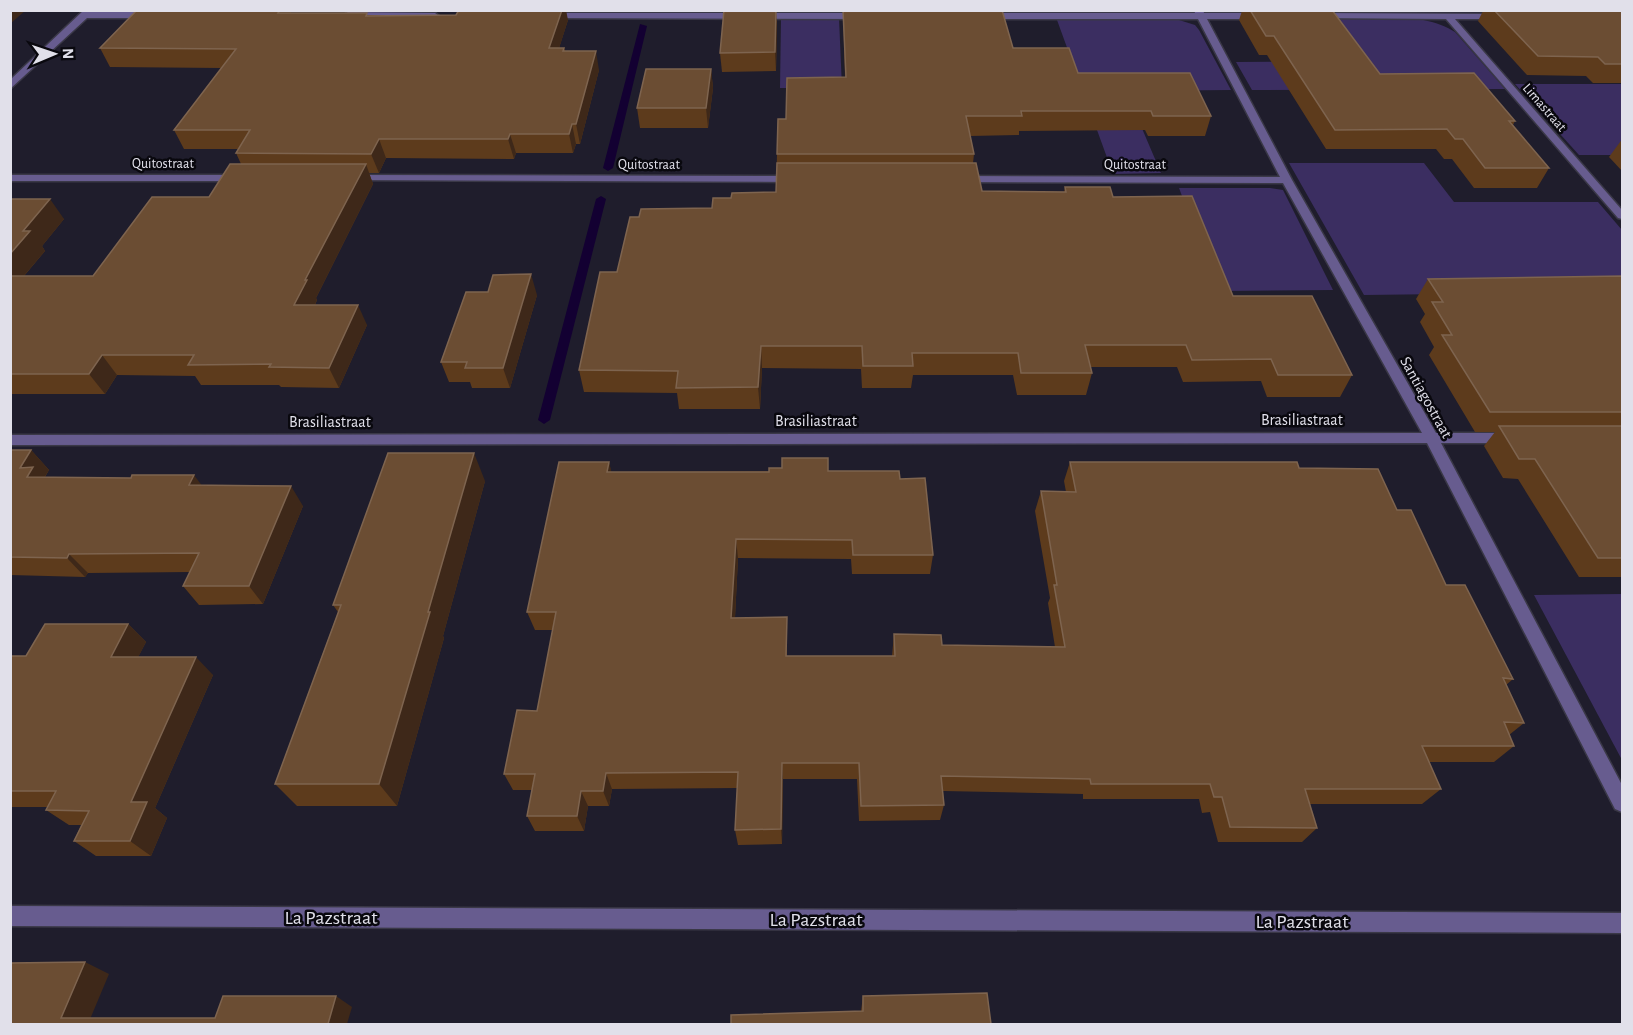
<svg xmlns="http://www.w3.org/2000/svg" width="1633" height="1035" viewBox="0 0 1633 1035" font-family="'Alegreya Sans',sans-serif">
	<rect width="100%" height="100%" fill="#1f1d2c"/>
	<g fill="#3b2e61">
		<polygon points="781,18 839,18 842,88 780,88"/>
		<path d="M1325 19C1363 19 1423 10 1455 32L1505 89 1252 90 1236 62 1355 61Z"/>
		<polygon points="1057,20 1179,20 1195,25 1199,30 1231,90 1126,91 1161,173 1113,174"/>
		<polygon points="1515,84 1622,84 1622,155 1579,155"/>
		<polygon points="1289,163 1424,163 1454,202 1598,202 1622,230 1622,292 1364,295"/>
		<polygon points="1179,188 1270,188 1283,190 1333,290 1218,291"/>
		<polygon points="1622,594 1622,760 1534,595"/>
	</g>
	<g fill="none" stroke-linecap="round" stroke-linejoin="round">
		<g fill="#130032" fill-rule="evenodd">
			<polygon points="640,24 647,26 613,168 608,171 603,168"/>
			<polygon points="601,196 606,199 550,420 544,424 538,420 596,199"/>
		</g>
		<g stroke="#3a3847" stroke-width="3">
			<g id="street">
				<polygon points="84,10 153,12 157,15 153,18 87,18 10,89 10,80"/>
				<polygon points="1194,10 1203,10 1204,13 1260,13 1264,16 1260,19 1207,19 1292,180 1436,433 1510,433 1517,438 1510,443 1441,443 1622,785 1622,812 1615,809 1427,443 10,445 10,435 1422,433 1283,183 958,182 953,179 958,176 1280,177 1198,19 984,19 980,16 984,13 1195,13"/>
				<polygon points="348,12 435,13 439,16 435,19 345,17 344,15"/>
				<polygon points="549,13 864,13 868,16 864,19 546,18 545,16"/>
				<polygon points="1317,13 1503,14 1503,18 1500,19 1455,19 1622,210 1622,219 1618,218 1446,19 1314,18 1314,14"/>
				<polygon points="10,175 241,175 246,178 241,181 10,181"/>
				<polygon points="352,175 796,176 801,179 796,182 348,180 347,178"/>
				<polygon points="10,906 1622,913 1622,933 10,926"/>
			</g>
		</g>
		<use href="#street" fill="#675c8f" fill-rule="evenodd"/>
	</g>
	<g fill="#5d3b1c">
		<polygon points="290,10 291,13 568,20 559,48 564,48 565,51 599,70 580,144 576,144 573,153 516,153 514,159 386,158 379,173 369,173 373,184 316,298 317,300 315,305 367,325 339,388 281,387 279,385 201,385 195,376 117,375 105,394 10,394 10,199 64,219 42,246 45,251 24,276 93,276 209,197 241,164 236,153 238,149 184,149 174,130 221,68 110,67 100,48"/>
		<polygon points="843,10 1002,10 1013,48 1078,73 1211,116 1205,136 1148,136 1145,130 1019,131 1019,135 970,136 974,154 973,163 982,191 1064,192 1065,187 1113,197 1233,296 1352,375 1340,397 1267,397 1261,381 1183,382 1177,367 1090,367 1092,373 1086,395 1017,395 1013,375 913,375 911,388 862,388 861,369 762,368 760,409 679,409 677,393 584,392 579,370 639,217 712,208 731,198 776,192 777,154 786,119 845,77"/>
		<polygon points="1233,10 1332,10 1380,74 1515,121 1513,125 1549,168 1537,188 1474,188 1452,159 1444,159 1436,149 1326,149 1267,55 1259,55 1239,20 1242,11"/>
		<polygon points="1468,10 1623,10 1623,83 1593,83 1586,76 1527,75 1478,21 1483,11"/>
		<polygon points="777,20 776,71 722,72 720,53"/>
		<polygon points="711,69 713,88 708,128 640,128 637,108"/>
		<polygon points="1623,138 1623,172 1609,157"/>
		<polygon points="1623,276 1623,577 1579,577 1518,479 1503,478 1484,446 1495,432 1475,432 1429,355 1434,347 1420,322 1425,314 1416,299 1428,279"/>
		<polygon points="537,295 510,388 472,388 470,382 449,382 441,362"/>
		<polygon points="10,450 31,450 49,470 45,477 202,485 303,506 263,604 199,605 183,586 190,572 88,573 85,577 10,575"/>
		<polygon points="609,462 611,472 828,471 900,479 933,555 930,574 852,574 851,559 738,558 735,618 787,636 787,656 892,656 894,634 942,645 1055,647 1048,603 1050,598 1035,511 1041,491 1066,492 1064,481 1070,462 1299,468 1397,510 1446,585 1513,679 1506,685 1524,723 1509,735 1514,746 1494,762 1429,762 1441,789 1422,804 1310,804 1317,828 1302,842 1218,842 1210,812 1202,813 1199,799 1083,799 1083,794 943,791 944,805 940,820 859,821 857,779 783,779 782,844 738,845 735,830 738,788 612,789 609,806 588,806 584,831 535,831 527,816 532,790 513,790 504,774 537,711 553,630 535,630 527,612"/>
		<polygon points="485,481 443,636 444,638 397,806 297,806 275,784 338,612 333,605"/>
		<polygon points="128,624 146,642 138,657 213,675 155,808 167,818 151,856 96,856 74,841 81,825 69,825 46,810 48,807 10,807 10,656 26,656"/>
		<polygon points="863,996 991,1024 861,1011"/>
	</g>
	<g fill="#3e2819">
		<polygon points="10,10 26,10 10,24"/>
		<polygon points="280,10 290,10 294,20 278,13"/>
		<polygon points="562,10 566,10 568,20 553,67 549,48"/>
		<polygon points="777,10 777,20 776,71 775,52"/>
		<polygon points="596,51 599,70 580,144 576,124"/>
		<polygon points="711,69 713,88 708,128 706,108"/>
		<polygon points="572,124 576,144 573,153 569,134"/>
		<polygon points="510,134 516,153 514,159 508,139"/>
		<polygon points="379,139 386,158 379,173 371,154"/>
		<polygon points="366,164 373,184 316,298 317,300 305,325 294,305 305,280"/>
		<polygon points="50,199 64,219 42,246 45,251 10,292 10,254 23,231"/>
		<polygon points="531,274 537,295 510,388 503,368"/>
		<polygon points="358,305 367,325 339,388 329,368"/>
		<polygon points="761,346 762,368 760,409 758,387"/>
		<polygon points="102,355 117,375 105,394 89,374"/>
		<polygon points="31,450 49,470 44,478 27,477 20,468"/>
		<polygon points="474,453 485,481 443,636 444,638 397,806 379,784"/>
		<polygon points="609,462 614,482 607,472"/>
		<polygon points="194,475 209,495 189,485"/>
		<polygon points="291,486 303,506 263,604 249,586"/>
		<polygon points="736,539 738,558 734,636 731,618"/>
		<polygon points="69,554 88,573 85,577 67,558"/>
		<polygon points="128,624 146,642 129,675 111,657"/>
		<polygon points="196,657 213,675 155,808 167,818 151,856 130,841 131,802"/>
		<polygon points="782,763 783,779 782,844 781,829"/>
		<polygon points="606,773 612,789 609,806 603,791"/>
		<polygon points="581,791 588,806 584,831 577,816"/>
		<polygon points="85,962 109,974 88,1024 61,1018"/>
		<polygon points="336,996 352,1007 347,1024 328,1024"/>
	</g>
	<g fill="#6b4d33" stroke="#7e644f" stroke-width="1.5">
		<polygon points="137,10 280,10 278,13 367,13 366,16 456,15 459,10 562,10 549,48 564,48 563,51 596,51 576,124 572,124 569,134 510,134 508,139 379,139 371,154 236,153 250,130 174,130 236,49 100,48"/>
		<polygon points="724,10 776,10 775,52 720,53"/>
		<polygon points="843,10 1002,10 1013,48 1069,48 1078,73 1190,73 1211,116 1153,116 1151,111 1021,111 1022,116 966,116 974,154 777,154 778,119 786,119 787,78 846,77"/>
		<polygon points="1250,10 1332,10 1380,74 1474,73 1515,121 1509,121 1549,168 1485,168 1463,139 1455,139 1447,129 1335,130 1274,36 1266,36"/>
		<polygon points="1494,10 1623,10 1623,64 1605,64 1598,57 1538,56"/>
		<polygon points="646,69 711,69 706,108 637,108"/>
		<polygon points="777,163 976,163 982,191 1066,192 1065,187 1110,187 1113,197 1192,196 1233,296 1312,296 1352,375 1278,375 1271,359 1192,360 1186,345 1085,345 1092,373 1021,373 1018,353 912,353 913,366 863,366 862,346 761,346 758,387 676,388 678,371 579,370 600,272 617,272 630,217 639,217 641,209 712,208 713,198 731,198 732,193 776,192"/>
		<polygon points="230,164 366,164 305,280 307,280 294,305 358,305 329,368 269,367 271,364 188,365 194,355 102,355 89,374 10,374 10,276 93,276 152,197 209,197"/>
		<polygon points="10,199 50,199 23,231 30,231 10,254"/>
		<polygon points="531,274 503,368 465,368 467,362 441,362 466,292 488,292 493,275"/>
		<polygon points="1623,276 1623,412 1490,412 1442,335 1452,335 1432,302 1443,302 1428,279"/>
		<polygon points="1499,426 1623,426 1623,558 1598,558 1535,459 1519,459"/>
		<polygon points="10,450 31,450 20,468 33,467 27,477 131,478 132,475 194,475 189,485 291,486 249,586 183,586 199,553 69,554 67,558 10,557"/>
		<polygon points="388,453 474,453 428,612 430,612 379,784 275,784 341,605 333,605"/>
		<polygon points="782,458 828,458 828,471 899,471 900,479 925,478 933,555 853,555 852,540 736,539 731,618 787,617 786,656 895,656 894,634 941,635 942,645 1065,647 1054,585 1057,585 1041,491 1076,492 1070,462 1297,462 1299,468 1378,469 1397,510 1411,510 1446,585 1465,585 1513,679 1503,678 1524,723 1504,722 1514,746 1422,746 1441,789 1305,789 1317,828 1230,827 1222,797 1214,797 1210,784 1091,784 1090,779 941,776 944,805 861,806 859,763 782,763 781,829 735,830 738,772 606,773 603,791 581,791 577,816 527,816 535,774 504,774 517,710 537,711 556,612 527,612 559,462 609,462 607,472 769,472 769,468 782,468"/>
		<polygon points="45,624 128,624 111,657 196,657 131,802 147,802 130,841 74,841 89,811 46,810 56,791 10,791 10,656 26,656"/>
		<polygon points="85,962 61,1018 215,1018 223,996 336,996 328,1024 10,1024 10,963"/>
		<polygon points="987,993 991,1024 731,1024 731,1015 863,1011 863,996"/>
	</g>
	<g text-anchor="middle" stroke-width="5" stroke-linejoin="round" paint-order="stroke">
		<g font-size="14" fill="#e1e0ea" stroke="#09080e">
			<text transform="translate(1545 107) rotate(49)" y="5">Limastraat</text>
			<text x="163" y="168">Quitostraat</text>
			<text x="649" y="169">Quitostraat</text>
			<text x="1135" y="169">Quitostraat</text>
		</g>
		<g font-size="16" fill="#e1e0ea" stroke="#09080e">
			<text transform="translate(1427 397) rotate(61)" y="6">Santiagostraat</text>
			<text x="1302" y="425">Brasiliastraat</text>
			<text x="816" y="426">Brasiliastraat</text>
			<text x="330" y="427">Brasiliastraat</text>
		</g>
		<g font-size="20" fill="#e1e0ea" stroke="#09080e">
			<text x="331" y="924">La Pazstraat</text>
			<text x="816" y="926">La Pazstraat</text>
			<text x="1302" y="928">La Pazstraat</text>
		</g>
	</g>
	<rect width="1633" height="1035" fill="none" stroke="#e1e0ea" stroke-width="24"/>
	<g transform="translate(54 54) rotate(88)" stroke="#09080e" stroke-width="4.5" paint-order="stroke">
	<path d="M0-4.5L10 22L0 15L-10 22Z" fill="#e1e0ea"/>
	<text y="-9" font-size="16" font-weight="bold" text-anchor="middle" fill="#e1e0ea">N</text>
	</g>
</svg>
